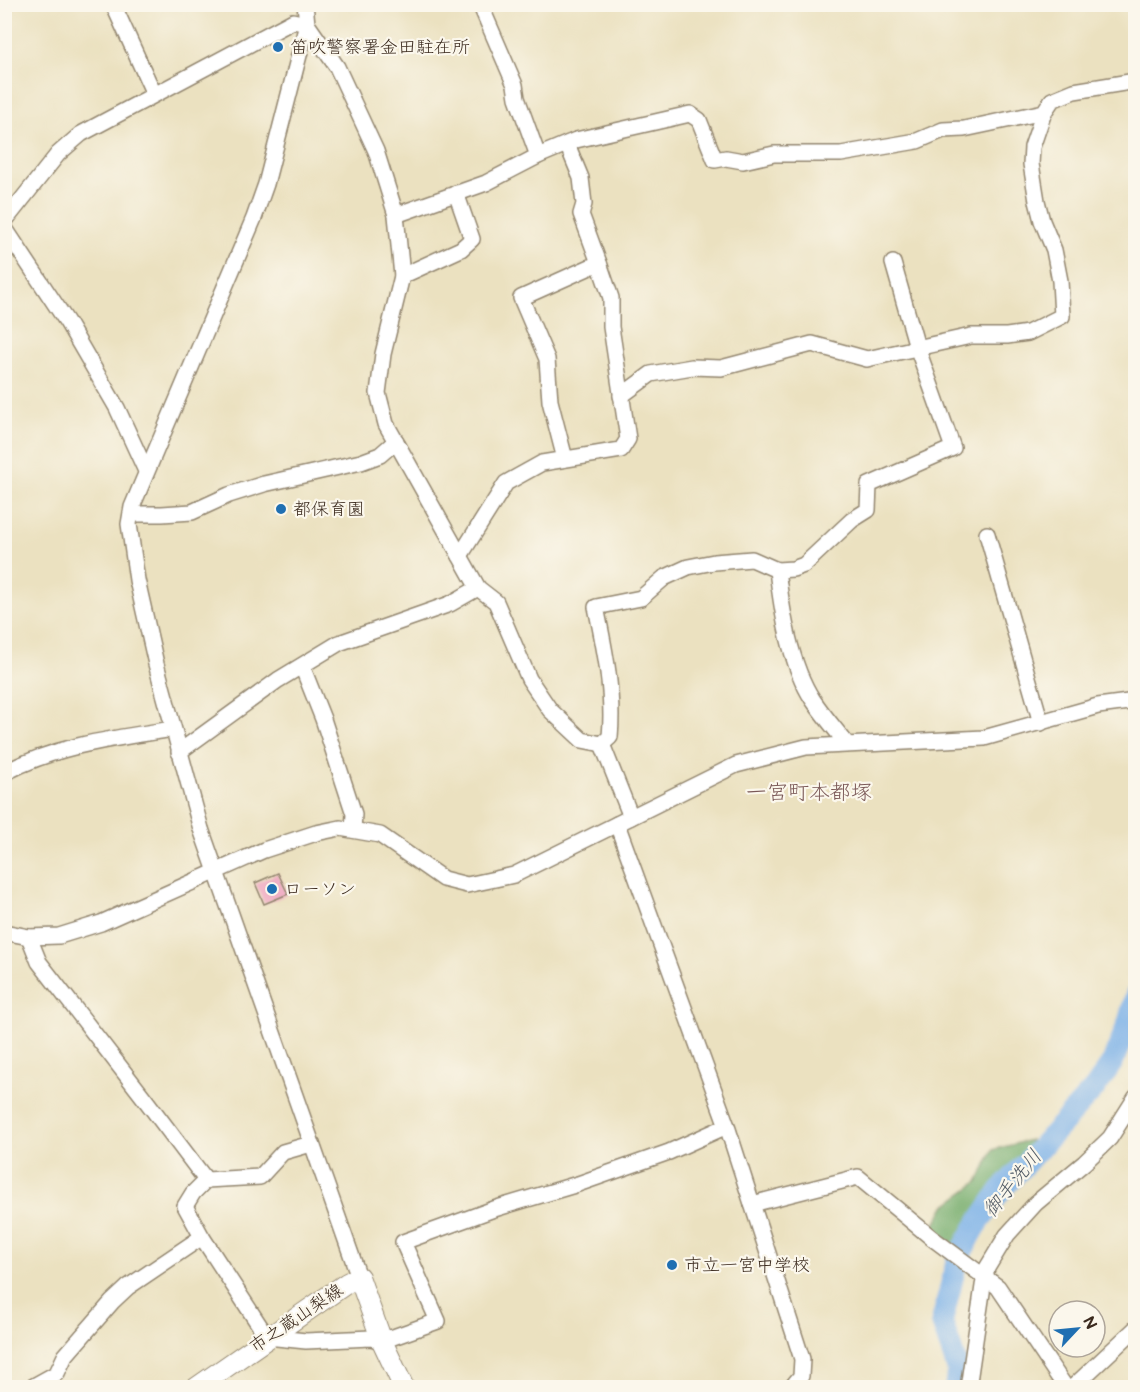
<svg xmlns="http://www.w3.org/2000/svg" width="1140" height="1392" viewBox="0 0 1140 1392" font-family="'Balsamiq Sans','Klee One',sans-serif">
	<rect width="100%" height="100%" fill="#fbf7ec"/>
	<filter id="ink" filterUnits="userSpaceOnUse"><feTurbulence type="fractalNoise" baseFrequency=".0167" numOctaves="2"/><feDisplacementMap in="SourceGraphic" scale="12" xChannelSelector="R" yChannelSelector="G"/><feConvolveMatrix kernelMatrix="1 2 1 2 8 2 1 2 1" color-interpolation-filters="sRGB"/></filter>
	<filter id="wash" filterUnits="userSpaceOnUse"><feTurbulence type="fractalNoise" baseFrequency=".008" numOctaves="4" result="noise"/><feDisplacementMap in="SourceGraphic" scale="24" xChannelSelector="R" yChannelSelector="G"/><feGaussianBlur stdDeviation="1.35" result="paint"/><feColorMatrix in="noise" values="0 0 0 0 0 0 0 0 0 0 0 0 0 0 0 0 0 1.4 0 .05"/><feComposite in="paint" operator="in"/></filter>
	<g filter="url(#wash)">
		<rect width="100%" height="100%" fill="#ebe1c0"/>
		<polygon fill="#75ac6a" stroke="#586b44" stroke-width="1.5" points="1030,1140 1031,1148 1000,1182 962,1237 953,1245 932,1230 945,1206 978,1182 993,1150"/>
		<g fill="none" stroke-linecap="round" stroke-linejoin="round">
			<polyline stroke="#78afe7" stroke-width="22" points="955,1388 958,1370 942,1322 957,1260 975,1228 1001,1190 1095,1088 1112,1063 1128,1024 1136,995"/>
		</g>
		<g id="blocks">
			<polygon fill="#efacc2" points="278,873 288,894 264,904 255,883"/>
		</g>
	</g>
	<g filter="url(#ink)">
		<use href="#blocks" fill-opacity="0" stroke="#93866f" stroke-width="1.5"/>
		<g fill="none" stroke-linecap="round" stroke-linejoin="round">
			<g stroke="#93866f" stroke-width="18">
				<g id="minor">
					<polyline points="113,4 154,94"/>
					<polyline points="305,4 307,24 266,184 254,218 132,507 129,524 137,580 156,664 201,829 359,1277"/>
					<polyline points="480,4 515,85 517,98 538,156"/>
					<polyline points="567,144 581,178 584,204 581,214 599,263"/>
					<polyline points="396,215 486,183 538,156 576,140 690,114 699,120 715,160 726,158 743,161 774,154 841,154 917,141 943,130 964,129 1044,112 1052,100 1074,91 1136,81"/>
					<polyline points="4,222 58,154 81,134 293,21 307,24 337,67 376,151 396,215 402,276 383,354 378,393 386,424 478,588 496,602 529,679 550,710 582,740 602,744"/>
					<polyline points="4,227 67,322 117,408 146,471"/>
					<polyline points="402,276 461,249 472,239 456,193"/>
					<polyline points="621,396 651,374 692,367 721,368 812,344 867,359 971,336 1007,336 1028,333 1062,316 1060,281 1054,250 1042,221 1037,201 1031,164 1032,147 1044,112"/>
					<polyline points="131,514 162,514 192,512 229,495 264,484 361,462 380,455 396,441"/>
					<polyline points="987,534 1041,723"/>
					<polyline points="460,556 506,483 542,463 621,450 628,439 611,327 611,298 599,263 521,298 547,359 550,401 565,459"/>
					<path d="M777 570C782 611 790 665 813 700 823 715 836 730 847 744"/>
					<polyline points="302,666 323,719 354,814 353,830"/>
					<path d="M602 744 610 737C614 693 605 650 596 607L641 598 664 578 688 567 714 562 752 559 777 570 793 569 804 565 852 520 868 510 869 485 953 448 917 347 893 263"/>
					<polyline points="602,744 631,817"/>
					<polyline points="179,752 278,680 339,643 450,604 478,588"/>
					<path d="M4 773C57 745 116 738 173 729"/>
					<polyline points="617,824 727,1126 802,1359 801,1376 791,1388"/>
					<polyline points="4,932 29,937 59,936 101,923 264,850 316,833 340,828 380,835 443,879 467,885 514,875 736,765 806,747 984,738 1098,706 1136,701"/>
					<polyline points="29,937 39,962 144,1098 206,1180"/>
					<polyline points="311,1144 283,1152 260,1177 206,1180 193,1193 185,1206 202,1237 267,1337 306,1341 371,1338 382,1341 438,1321 403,1242 494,1209 578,1184 669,1152 727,1126"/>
					<polyline points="752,1204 858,1177 932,1238 998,1287 1066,1388"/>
					<polyline points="30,1388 57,1373 65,1356 112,1302 128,1287 202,1237"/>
					<polyline points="968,1388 983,1286 987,1268 1007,1235 1036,1203 1084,1163 1110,1138 1136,1097"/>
					<polyline points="1072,1388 1136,1328"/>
				</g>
			</g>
			<g stroke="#93866f" stroke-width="22">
				<polyline id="major" points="196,1388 347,1283 359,1277 382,1341 404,1388"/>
			</g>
			<use href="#minor" stroke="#fff" stroke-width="15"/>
			<use href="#major" stroke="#fff" stroke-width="20"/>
		</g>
	</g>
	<g fill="#1f6fb2" stroke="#fbf7ec" stroke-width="2">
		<circle cx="278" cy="47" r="6"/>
		<circle cx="281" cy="509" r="6"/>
		<circle cx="272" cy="889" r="6"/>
		<circle cx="672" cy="1265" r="6"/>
	</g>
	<g text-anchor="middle" stroke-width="4.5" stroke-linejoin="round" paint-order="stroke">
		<g font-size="18" fill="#3b2a1e" stroke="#fbf7ec" text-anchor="start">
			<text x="290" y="53">笛吹警察署金田駐在所</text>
			<text x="293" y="515">都保育園</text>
			<text x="284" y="895">ローソン</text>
			<text x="684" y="1271">市立一宮中学校</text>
		</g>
		<g font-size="18" fill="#3b2a1e" stroke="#fbf7ec">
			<text transform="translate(296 1318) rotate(-34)" y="6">市之蔵山梨線</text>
		</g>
		<g font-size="20" font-style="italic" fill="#505964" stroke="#fbf7ec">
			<text transform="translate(1012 1183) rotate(-51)" y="7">御手洗川</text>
		</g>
		<g font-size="21" fill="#7a5857" stroke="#fbf7ec">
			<text x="809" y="799">一宮町本都塚</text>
		</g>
	</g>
	<rect width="1140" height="1392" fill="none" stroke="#fbf7ec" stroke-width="24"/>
	<g transform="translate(1077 1329) rotate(64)"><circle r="28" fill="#fbf7ec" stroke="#aea59a" stroke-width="1.5"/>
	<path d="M0-4.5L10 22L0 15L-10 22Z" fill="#1f6fb2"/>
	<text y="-9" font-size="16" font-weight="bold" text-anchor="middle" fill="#3b2a1e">N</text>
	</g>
</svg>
